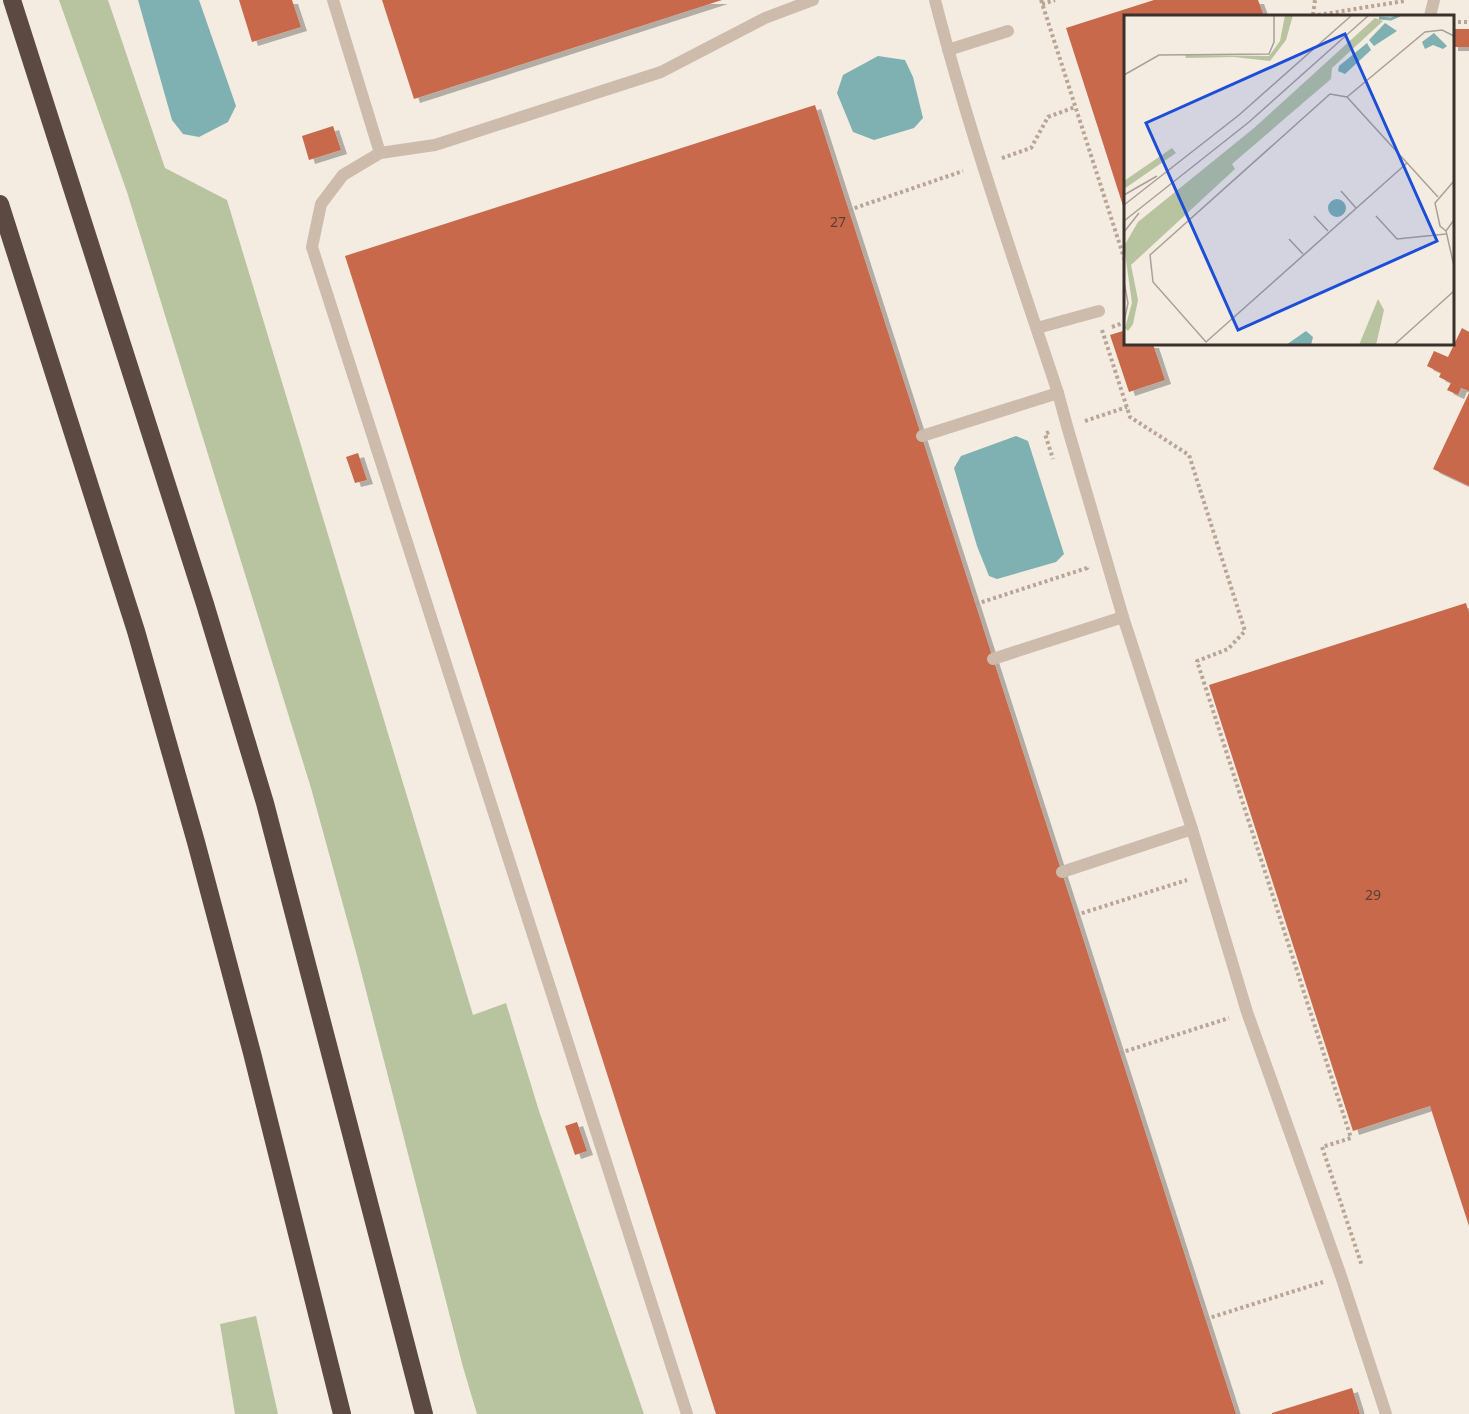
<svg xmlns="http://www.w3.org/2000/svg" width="1469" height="1414" viewBox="0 0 1469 1414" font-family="'Noto Sans',sans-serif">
	<defs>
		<filter id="shadow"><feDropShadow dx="6" dy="4" stdDeviation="0" flood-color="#0004"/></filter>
	</defs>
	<rect width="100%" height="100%" fill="#f4ebe1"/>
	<g fill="#b8c4a0">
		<polygon points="59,0 108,0 165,168 227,200 473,1015 506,1003 539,1111 644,1414 477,1414 463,1367 356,952 311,788 127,192"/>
		<polygon points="256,1316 278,1414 235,1414 220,1324"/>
	</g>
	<g fill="#7fb0b2">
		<polygon points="138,0 199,0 236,106 228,122 199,137 183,134 172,120"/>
		<polygon points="878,56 905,60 913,77 923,118 914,128 874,140 853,132 837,93 843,75"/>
		<polygon points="1016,436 1028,441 1064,554 1056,562 997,579 989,576 977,546 954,468 961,456"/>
	</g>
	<g fill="#c8694b" filter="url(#shadow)">
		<polygon points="239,0 292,0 301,27 252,42"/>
		<polygon points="382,0 722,0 414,99"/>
		<polygon points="1154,0 1258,0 1264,16 1126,16 1125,212 1066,28"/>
		<rect x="1452" y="29" width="17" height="18"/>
		<polygon points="815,105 1236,1414 716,1414 345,256"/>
		<polygon points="333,126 341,150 309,160 302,136"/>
		<polygon points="1462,328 1469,332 1469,391 1461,388 1458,395 1447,390 1451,383 1439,377 1441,373 1427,366 1434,351 1448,357"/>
		<polygon points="1126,330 1126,344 1153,344 1165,380 1129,392 1110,335"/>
		<polygon points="1469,393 1469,486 1433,469"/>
		<polygon points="358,453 367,480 355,483 346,457"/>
		<polygon points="1466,603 1469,613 1469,1226 1430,1106 1353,1131 1209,685"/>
		<polygon points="577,1122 587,1151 575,1155 565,1126"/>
		<polygon points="1352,1388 1360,1414 1272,1414 1272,1413"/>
	</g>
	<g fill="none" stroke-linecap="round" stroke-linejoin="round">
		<g stroke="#b9a596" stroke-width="4" stroke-dasharray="3 3" stroke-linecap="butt">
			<polyline points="1041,0 1126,264"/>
			<polyline points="1042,4 1055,0"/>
			<polyline points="1313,15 1315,0"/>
			<polyline points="1312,16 1404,1"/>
			<polyline points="1452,22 1469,22"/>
			<polyline points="1002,158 1031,148 1048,117 1075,107"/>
			<polyline points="849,210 963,171"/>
			<polyline points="1112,327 1126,322"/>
			<polyline points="1102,330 1130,417 1189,455 1245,631 1228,649 1197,661 1351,1138 1322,1147 1362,1266"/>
			<polyline points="1085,421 1127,407"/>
			<polyline points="1049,432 1045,434 1053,459"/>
			<polyline points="976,604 1087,568 1087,567"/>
			<polyline points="1076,915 1187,880"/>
			<polyline points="1120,1053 1229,1018"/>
			<polyline points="1206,1319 1323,1282"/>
		</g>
		<g stroke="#cdbbac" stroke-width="12">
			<polyline points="333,0 380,153"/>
			<path d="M935 0C969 133 1015 263 1058 393L1067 426 1123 617 1192 829 1247 1012 1341 1276 1386 1414"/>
			<polyline points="1430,16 1434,0"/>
			<polyline points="948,50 1008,31"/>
			<polyline points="1037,328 1099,311"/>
			<polyline points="922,436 1058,393"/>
			<polyline points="993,659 1123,617"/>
			<polyline points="1062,872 1192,829"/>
			<polyline points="687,1414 312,247 321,204 343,175 380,153 435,145 661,72 765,18 813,0"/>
		</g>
		<g stroke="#5c4a42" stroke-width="18">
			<polyline points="12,0 205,604 265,803 424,1414"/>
			<polyline points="0,204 136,631 196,842 252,1053 342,1414"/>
		</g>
	</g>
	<g text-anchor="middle" stroke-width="5" stroke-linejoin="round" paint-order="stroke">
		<g font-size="14" fill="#5e3e33">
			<text x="838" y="227">27</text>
			<text x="1373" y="900">29</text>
		</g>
	</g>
	<g transform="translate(1124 15)">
		<rect width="330" height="330" fill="#f4ebe1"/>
		<path d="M161 0H169L162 25 146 46 110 42 62 43 61 40 145 41 156 26ZM251 3 259 6 208 53 207 64 108 149 111 154 7 250 14 285 9 309 4 316 1 313 8 288 0 231 14 207 130 113ZM48 133 52 138 0 174V166ZM254 284 260 295 252 330H235Z" fill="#b8c4a0"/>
		<path d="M261 8 273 16 250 31 245 25ZM310 18 323 31 319 34 309 30 301 34 298 27ZM243 28 247 35 221 59 214 56 215 51ZM204 193a9 9 0 1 1 18 0a9 9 0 1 1-18 0ZM182 316 189 322 187 330H162Z" fill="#7fb0b2"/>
		<path fill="none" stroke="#7fb0b2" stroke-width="3" d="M255 3 267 4 276 0"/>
		<path fill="none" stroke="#aaa098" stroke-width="1.5" d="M0 60 35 40 145 39 150 27V0M223 82 301 17 318 15 330 21M283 148 82 327 29 267 26 240 206 79 223 82 314 182M217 176 232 193M0 180 33 161M0 190 115 100 228 0M190 201 204 216M252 201 273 224 322 219M330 205 322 216 330 251M0 206 125 107 245 0M322 216 316 211 311 188 330 166M0 217 15 198M165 224 179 239M0 267 4 288 0 307M270 330 330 276"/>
		<path fill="#1d4ed8" fill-opacity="0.15" stroke="#1d4ed8" stroke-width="3" d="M221 19 313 226 114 315 22 108Z"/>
		<rect width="330" height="330" fill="none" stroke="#3b302b" stroke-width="3"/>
	</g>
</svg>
